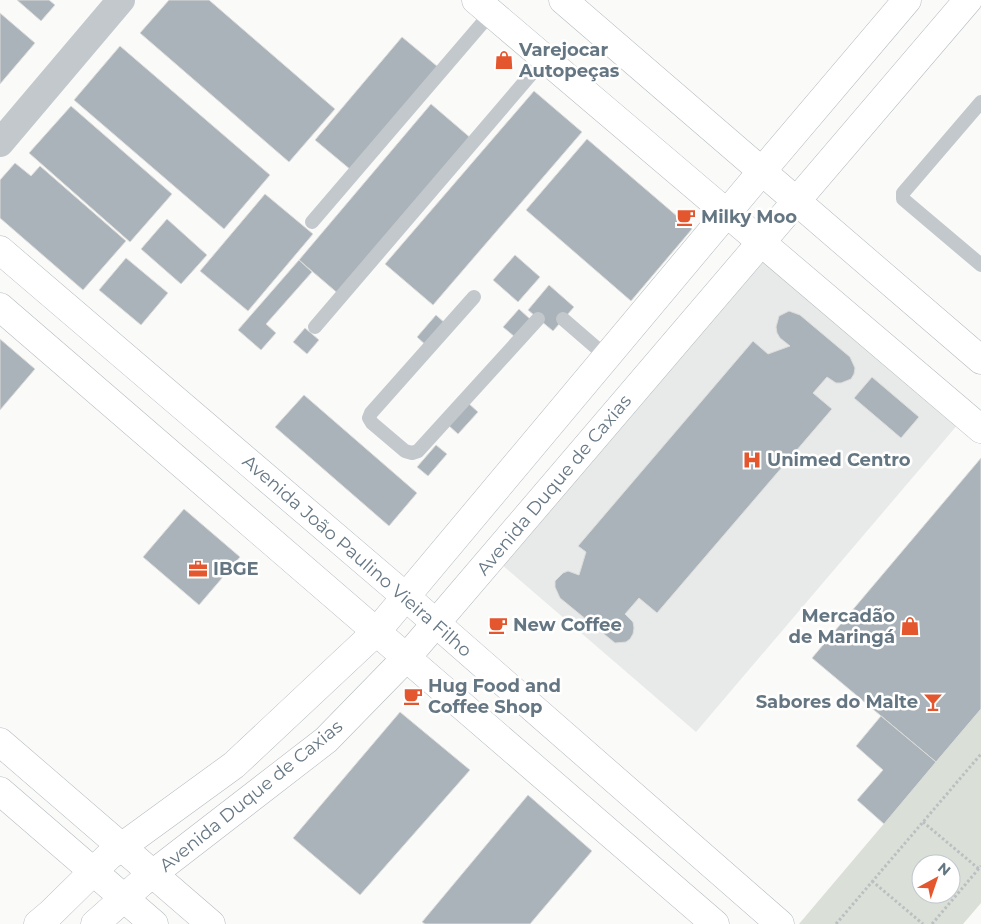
<svg xmlns="http://www.w3.org/2000/svg" width="981" height="924" viewBox="0 0 981 924" font-family="Montserrat,sans-serif">
	<rect width="100%" height="100%" fill="#fafaf8"/>
	<polygon fill="#e8e9e9" points="761,243 965,416 696,732 493,557"/>
	<path fill="#dadfd7" fill-rule="evenodd" d="M981 709V903L963 924H799ZM921 864H951V894H921Z"/>
	<g fill="#aab3b9" stroke="#dcdcda">
		<polygon points="17,0 49,0 55,5 41,21"/>
		<polygon points="169,0 209,0 335,109 289,162 140,33"/>
		<polygon points="0,13 35,43 0,84"/>
		<polygon points="402,37 438,67 351,170 315,140"/>
		<polygon points="120,46 270,175 224,229 74,100"/>
		<polygon points="534,91 582,132 433,305 385,264"/>
		<polygon points="431,104 473,140 341,296 299,260"/>
		<polygon points="71,106 172,194 130,242 29,153"/>
		<polygon points="587,139 692,229 631,301 526,210"/>
		<polygon points="15,163 31,176 40,166 126,241 83,290 0,218 0,180"/>
		<polygon points="265,194 313,234 248,311 200,271"/>
		<polygon points="167,219 207,255 181,284 141,249"/>
		<polygon points="515,255 540,277 518,302 493,280"/>
		<polygon points="126,258 168,293 141,325 99,290"/>
		<polygon points="299,260 312,272 266,324 276,333 261,350 238,330"/>
		<polygon points="549,285 574,307 553,331 528,310"/>
		<polygon points="519,309 531,320 515,337 503,327"/>
		<polygon points="789,311 800,315 850,357 855,368 854,374 851,379 841,383 836,383 827,377 813,393 832,409 657,613 639,598 625,614 633,622 634,628 633,634 630,639 626,642 615,643 560,598 555,587 555,581 563,573 568,571 579,575 586,552 578,546 753,341 768,354 790,346 780,338 777,333 776,327 779,316"/>
		<polygon points="436,315 447,325 428,347 417,337"/>
		<polygon points="305,328 319,340 307,354 293,342"/>
		<polygon points="0,339 35,369 0,410"/>
		<polygon points="872,377 919,417 901,438 854,398"/>
		<polygon points="304,395 417,493 389,526 275,427"/>
		<polygon points="467,402 478,412 458,434 447,424"/>
		<polygon points="436,445 447,454 428,476 417,467"/>
		<polygon points="981,458 981,709 936,762 812,658"/>
		<polygon points="184,509 240,557 199,605 143,557"/>
		<polygon points="400,712 470,770 360,895 293,838"/>
		<polygon points="881,716 936,762 884,824 857,800 883,770 856,746"/>
		<polygon points="528,795 592,851 530,924 425,924 422,922"/>
	</g>
	<g fill="none" stroke-linecap="round" stroke-linejoin="round">
		<g stroke="#b3babf" stroke-width="29">
			<g id="secondary">
				<polyline points="476,0 981,429"/>
				<polyline points="563,0 981,360"/>
				<polyline points="0,250 406,597 780,924"/>
				<polyline points="0,307 715,924"/>
				<polyline points="0,742 211,924"/>
				<polyline points="0,791 154,924"/>
				<polyline points="38,924 51,913 109,856 234,765 377,631 762,171 907,0"/>
				<polyline points="95,924 141,883 326,740 407,657 968,0"/>
			</g>
		</g>
		<g stroke="#bbbfc2" stroke-width="3" stroke-dasharray="2.5 2.5" stroke-linecap="butt">
			<polyline points="923,822 979,869"/>
			<polyline points="872,881 923,924"/>
			<polyline points="836,924 981,754"/>
			<polyline points="932,924 981,866"/>
		</g>
		<g stroke="#c3c8cc" stroke-width="14">
			<polyline points="981,102 903,193 903,199 981,265"/>
			<polyline points="312,222 491,13"/>
			<polyline points="474,297 371,413 369,418 372,423 405,451 412,453 418,451 538,319"/>
			<polyline points="563,319 607,357"/>
			<polyline points="315,327 545,58"/>
		</g>
		<polyline stroke="#c3c8cc" stroke-width="28" points="0,143 121,0"/>
		<use href="#secondary" stroke="#fff" stroke-width="28"/>
	</g>
	<defs>
		<g id="shop-bare" transform="scale(1.5)"><path d="M-5-2.5h2.3a2.7 3.5 0 0 1 5.4 0H5L5.5 6h-11ZM-1.5-2.5h3a1.5 2.3 0 0 0-3 0Z" fill="#e4572e" stroke="#fff" stroke-width="2.5" paint-order="stroke"/></g>
		<g id="cafe-bare" transform="scale(1.5)"><path d="M-5.5-4.5H6V0H3Q3 3.5 0 3.5H-2.5Q-5.5 3.5-5.5 0ZM3-3.2v2h1.7v-2ZM-6 4.5H4V6H-6Z" fill="#e4572e" stroke="#fff" stroke-width="2.5" paint-order="stroke"/></g>
		<g id="hospital-bare" transform="scale(1.5)"><path d="M-5-5h3v3.5h4V-5h3V5h-3V1.5h-4V5h-3Z" fill="#e4572e" stroke="#fff" stroke-width="2.5" paint-order="stroke"/></g>
		<g id="office-bare" transform="scale(1.5)"><path d="M-6-3h4V-5.5h4V-3h4V5H-6ZM-1-4.5V-3h2v-1.5ZM-6 0V1H6V0Z" fill="#e4572e" stroke="#fff" stroke-width="2.5" paint-order="stroke"/></g>
		<g id="bar-bare" transform="scale(1.5)"><path d="M-6-5H6L.8 .8V4.5H3.5V6h-7V4.5H-.8V.8Z" fill="#e4572e" stroke="#fff" stroke-width="2.5" paint-order="stroke"/></g>
	</defs>
	<g fill-rule="evenodd">
		<use href="#shop-bare" x="504" y="60"/>
		<use href="#cafe-bare" x="686" y="217"/>
		<use href="#hospital-bare" x="752" y="460"/>
		<use href="#office-bare" x="198" y="569"/>
		<use href="#cafe-bare" x="498" y="625"/>
		<use href="#shop-bare" x="910" y="626"/>
		<use href="#cafe-bare" x="413" y="696"/>
		<use href="#bar-bare" x="933" y="702"/>
	</g>
	<g text-anchor="middle" stroke-width="5" stroke-linejoin="round" paint-order="stroke">
		<g font-size="18" font-weight="bold" fill="#657683" stroke="#fff" text-anchor="start">
			<text x="519" y="56">Varejocar<tspan x="519" dy="21">Autopeças</tspan></text>
			<text x="701" y="223">Milky Moo</text>
			<text x="767" y="466">Unimed Centro</text>
			<text x="213" y="575">IBGE</text>
			<text x="895" y="622" text-anchor="end">Mercadão<tspan x="895" dy="21">de Maringá</tspan></text>
			<text x="513" y="631">New Coffee</text>
			<text x="428" y="692">Hug Food and<tspan x="428" dy="21">Coffee Shop</tspan></text>
			<text x="918" y="708" text-anchor="end">Sabores do Malte</text>
		</g>
		<g font-size="18" fill="#657683" stroke="#fff">
			<text transform="translate(554 485) rotate(-50)" y="6">Avenida Duque de Caxias</text>
			<text transform="translate(357 556) rotate(41)" y="6">Avenida João Paulino Vieira Filho</text>
			<text transform="translate(251 796) rotate(-39)" y="6">Avenida Duque de Caxias</text>
		</g>
	</g>
	<g transform="translate(936 879) rotate(40)"><circle r="24" fill="#ffffff" stroke="#c1c8cd"/>
	<path d="M0-4L9 19L0 12L-9 19Z" fill="#e4572e"/>
	<text y="-8" font-size="14" font-weight="bold" text-anchor="middle" fill="#657683">N</text>
	</g>
</svg>
